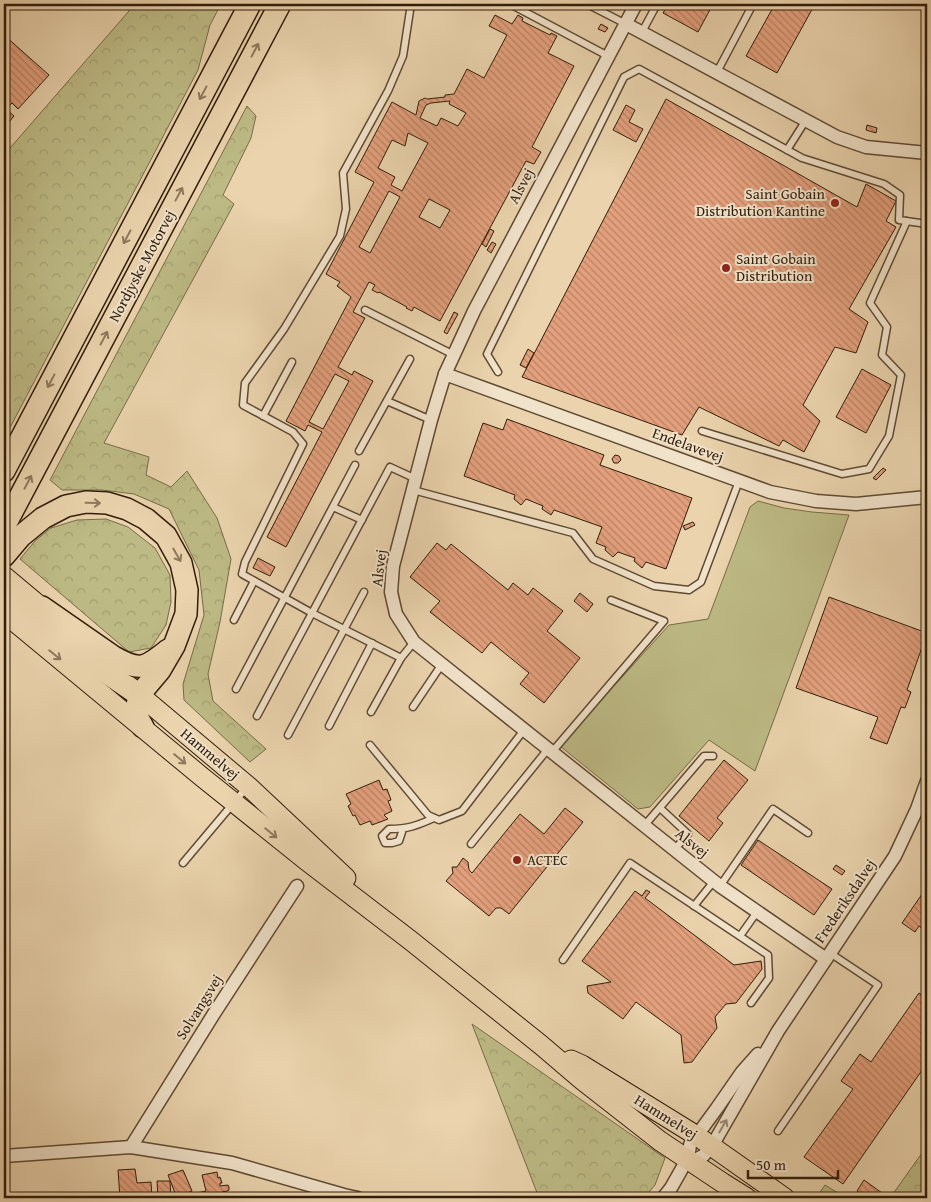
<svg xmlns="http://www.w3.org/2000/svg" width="931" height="1202" viewBox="0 0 931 1202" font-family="'Gentium Book Plus',serif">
	<defs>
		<pattern id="forest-crowns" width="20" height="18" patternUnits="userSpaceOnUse" patternTransform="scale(1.25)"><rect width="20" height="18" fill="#bdba85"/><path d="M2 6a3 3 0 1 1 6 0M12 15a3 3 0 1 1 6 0" fill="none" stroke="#a39f72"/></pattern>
		<pattern id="building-back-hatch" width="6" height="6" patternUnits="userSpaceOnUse" patternTransform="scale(1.25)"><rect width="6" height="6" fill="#e4a07d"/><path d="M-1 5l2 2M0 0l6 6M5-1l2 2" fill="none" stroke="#b98265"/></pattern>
	</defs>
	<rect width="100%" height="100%" fill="#ead3ad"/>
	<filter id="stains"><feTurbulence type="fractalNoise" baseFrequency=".004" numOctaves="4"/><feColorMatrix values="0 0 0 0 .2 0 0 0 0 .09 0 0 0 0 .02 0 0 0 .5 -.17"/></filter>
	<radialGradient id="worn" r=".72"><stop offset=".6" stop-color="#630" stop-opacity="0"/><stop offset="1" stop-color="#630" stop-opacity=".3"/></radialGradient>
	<polygon fill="#bdba85" stroke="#776c48" points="758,501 784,508 812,512 849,515 755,771 709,740 650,807 638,809 560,746 669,625 708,619 750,507"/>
	<g fill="url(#forest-crowns)" stroke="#776c48">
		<polygon points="135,4 221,4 210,25 198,70 4,439 4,155"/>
		<polygon points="247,106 256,116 251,138 223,195 234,204 104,443 149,457 146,475 171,487 187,471 217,518 231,559 220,622 208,674 213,701 266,749 250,762 184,700 183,684 204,615 199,570 169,509 134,494 102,490 62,490 50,480"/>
		<polygon points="106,519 128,527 155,548 170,575 171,602 166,625 151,648 129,652 20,559 35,541 51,528 77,520"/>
		<polygon points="472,1024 665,1158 655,1185 644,1198 539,1198"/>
		<polygon points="927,1146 927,1198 890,1198"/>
		<polygon points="825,1185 846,1198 816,1198"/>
	</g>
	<g fill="url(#building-back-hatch)" stroke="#311d0a" fill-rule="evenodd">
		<polygon points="668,4 713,4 698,32 663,13"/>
		<polygon points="775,4 815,4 777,73 746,56"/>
		<path d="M495 15 512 24 518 15 523 18 522 21 550 35 551 33 557 36 548 53 574 66 532 147 541 152 534 164 526 161 440 321 414 307 412 311 406 308 407 307 379 292 378 293 372 290 375 285 369 282 353 312 365 318 338 367 352 375 354 371 373 381 286 547 267 537 322 432 308 425 305 431 286 421 351 297 337 286 340 282 326 274 374 182 355 172 392 102 416 115 419 101 425 98 427 99 445 97V95L454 94 467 69 484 78 507 35 489 26ZM450 101 449 104 466 113 458 126 441 118 437 126 420 118 426 105 431 103ZM408 133 428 143 402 191 391 185 395 177 378 168 392 140 405 146ZM389 191 400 197 370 253 359 247ZM429 199 450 210 440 228 419 217ZM335 374 349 381 323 429 309 422Z"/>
		<polygon points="601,24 608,28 605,32 598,29"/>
		<polygon points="4,35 49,75 18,109 12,103 6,109 14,116 4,128 4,101 6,98 4,96"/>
		<polygon points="666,99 857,207 866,184 896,201 886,221 896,227 849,309 868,322 856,353 835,347 803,405 820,421 804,452 783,440 779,446 699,407 682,435 522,377"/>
		<polygon points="626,105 635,110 629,122 643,129 636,142 613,130"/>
		<polygon points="867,125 877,128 876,133 866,130"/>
		<polygon points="490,229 494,231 486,247 482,244"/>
		<polygon points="492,242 496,244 491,253 487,250"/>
		<polygon points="454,312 458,314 447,334 444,332"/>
		<polygon points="528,349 534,353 526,368 520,365"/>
		<polygon points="862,369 891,385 866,433 836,417"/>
		<polygon points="507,419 604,455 600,465 692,498 666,569 646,562 642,568 634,561 635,558 618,552 613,557 605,550 606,547 596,543 602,527 554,510 551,515 542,509 543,506 526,499 521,505 514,499 515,495 464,476 483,423 503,430"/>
		<polygon points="615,455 619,456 621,460 618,463 614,463 612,459"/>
		<polygon points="883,468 886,470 876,480 873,478"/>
		<polygon points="693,522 695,525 685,530 683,526"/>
		<polygon points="437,543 446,550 451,544 508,590 513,583 528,595 533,588 563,611 547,631 580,658 544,703 520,684 529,673 491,642 482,653 430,612 440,601 410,577"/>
		<polygon points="258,558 275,567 270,576 253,568"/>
		<polygon points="580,593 593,604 587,612 574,601"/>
		<polygon points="829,597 927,633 907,690 911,692 905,708 901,707 887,744 870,738 878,717 796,688"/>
		<polygon points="724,760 748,780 717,818 723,823 709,841 679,816"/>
		<polygon points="379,780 383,790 387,789 391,800 388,801 392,811 384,815 388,819 372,825 370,821 360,825 355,815 353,816 348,806 351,804 346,794"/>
		<polygon points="565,808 583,822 509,914 501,908 496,908 489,916 446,881 453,873 452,867 457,867 463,858 468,862 469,870 472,873 520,814 544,834"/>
		<polygon points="758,840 832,889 814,915 741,865"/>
		<polygon points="836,865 845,871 842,875 833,869"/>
		<polygon points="927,887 927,932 919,926 915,932 902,923"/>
		<polygon points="646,890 650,892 645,898 734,965 761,961 762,969 736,1003 726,1004 715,1017 717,1028 692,1062 684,1063 681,1035 636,1002 623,1019 588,993 587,986 611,982 582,961 635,891 642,896"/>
		<polygon points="919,993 927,999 927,1063 843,1184 804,1157 853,1089 841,1081 860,1054 871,1062"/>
		<polygon points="135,1169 137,1183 151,1182 152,1198 120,1198 118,1170"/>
		<polygon points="183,1170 192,1191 187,1193 191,1197 177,1198 168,1175"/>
		<polygon points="217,1172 218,1178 220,1177 222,1183 220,1183 220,1186 228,1185 229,1187 229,1190 227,1191 222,1192 223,1198 192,1198 197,1196 197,1193 206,1191 202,1175"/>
		<polygon points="864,1180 882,1193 878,1198 868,1198 857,1191"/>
		<polygon points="157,1181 170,1181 171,1198 158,1198"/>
	</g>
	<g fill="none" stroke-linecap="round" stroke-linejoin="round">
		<g stroke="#5f4a33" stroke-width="9">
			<g id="lane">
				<polyline points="411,4 403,56 388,91 343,173 346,209 340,236 284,329 245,383 243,405 293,432 303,444 245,562 242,574 312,613 401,658 414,642"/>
				<polyline points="510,4 608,56"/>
				<polyline points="587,4 626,24"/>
				<polyline points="642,32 657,4"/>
				<polyline points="717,72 753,4"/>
				<polyline points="787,150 806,120"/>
				<polyline points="365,310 454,355"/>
				<polyline points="498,372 487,354 624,77 639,69 802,158 884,184 900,195 899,220 927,224"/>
				<polyline points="387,401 431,420"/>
				<polyline points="263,416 292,362"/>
				<polyline points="702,431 842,474 869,469 889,436 901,375 882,355 887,327 870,303 907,221"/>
				<polyline points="359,451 410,359"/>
				<polyline points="413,490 573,533 593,559 654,586 689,590 701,582 739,481"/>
				<polyline points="333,507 362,520"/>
				<polyline points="234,620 254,581"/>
				<polyline points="236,689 355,465"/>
				<polyline points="413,707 442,664"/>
				<polyline points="371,712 401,658"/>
				<polyline points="257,716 390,467 416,479"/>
				<polyline points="329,726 372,643"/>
				<polyline points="288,735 364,592"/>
				<polyline points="370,745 428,815 439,820 462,811 524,730"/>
				<polyline points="552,752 664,621 611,600"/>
				<polyline points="660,808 688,834 674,850"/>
				<polyline points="644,826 704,756 713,756"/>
				<path d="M403 829 399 841 392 843H385L382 836 389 829C408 829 416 826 434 818"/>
				<polyline points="471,844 548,749"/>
				<polyline points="183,863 247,787"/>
				<polyline points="720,886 773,809 808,833"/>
				<polyline points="694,906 714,881"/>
				<polyline points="740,936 757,912"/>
				<polyline points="563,960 630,863 768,955 769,978 751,1003"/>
				<polyline points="778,1131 878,985 830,953"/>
			</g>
		</g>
		<g stroke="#5f4a33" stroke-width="15">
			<g id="street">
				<polyline points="636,4 474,311 445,374 431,420 393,566 391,592 396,614 414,642 720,886 826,959"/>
				<polyline points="626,24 837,137 866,147 927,153"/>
				<polyline points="445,374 770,492 816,501 856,504 927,497"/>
				<polyline points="131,1147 215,1012 297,886"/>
				<polyline points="4,1156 131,1147 232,1163 344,1195 358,1198"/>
				<polyline points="692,1161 703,1156 712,1146 778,1031 895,856 917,809 927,781"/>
				<polyline points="663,1198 671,1188 688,1158 690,1145 717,1108 742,1072 758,1054"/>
			</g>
		</g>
		<g stroke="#311d0a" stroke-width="21">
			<g id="primary">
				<polyline points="4,576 53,617"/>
				<polyline points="4,613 202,777 307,861 410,940 541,1045 582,1080 660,1141 723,1183 747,1198"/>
				<polyline points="129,686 248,786 346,878"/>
				<polyline points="571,1060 582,1065 697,1136 785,1198"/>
			</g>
		</g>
		<g stroke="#311d0a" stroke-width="24">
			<g id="highway">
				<polyline points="4,471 250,4"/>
				<polyline points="4,527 280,4"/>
				<polyline points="4,556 21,536 43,518 66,506 86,502 107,503 127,509 146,519 166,536 181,563 187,590 186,614 174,646 160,670 139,695 137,706 138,718 143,727"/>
				<polyline points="4,600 21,614 139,695"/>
				<path d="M42 607 114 657C140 672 146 668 168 650"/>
			</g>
		</g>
		<use href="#lane" stroke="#f1e2ca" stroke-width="6"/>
		<use href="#street" stroke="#f1e2ca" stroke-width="12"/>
		<use href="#primary" stroke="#ead3ad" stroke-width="19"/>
		<use href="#highway" stroke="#ead3ad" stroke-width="21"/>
	</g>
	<defs><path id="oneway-shaft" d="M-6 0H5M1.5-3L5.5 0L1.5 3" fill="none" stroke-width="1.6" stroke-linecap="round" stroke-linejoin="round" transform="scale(1.25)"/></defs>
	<g stroke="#8e785c">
		<use href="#oneway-shaft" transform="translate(255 50) rotate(-62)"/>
		<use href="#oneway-shaft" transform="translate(203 93) rotate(118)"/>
		<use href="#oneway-shaft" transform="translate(179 194) rotate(-62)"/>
		<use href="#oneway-shaft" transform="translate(127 237) rotate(118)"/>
		<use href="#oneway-shaft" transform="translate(104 338) rotate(-62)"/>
		<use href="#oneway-shaft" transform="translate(51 381) rotate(118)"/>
		<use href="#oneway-shaft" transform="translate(28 482) rotate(-62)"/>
		<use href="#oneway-shaft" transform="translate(93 503) rotate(1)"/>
		<use href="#oneway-shaft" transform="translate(177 555) rotate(60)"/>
		<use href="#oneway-shaft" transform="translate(55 655) rotate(39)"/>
		<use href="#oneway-shaft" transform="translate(180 759) rotate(40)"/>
		<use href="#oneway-shaft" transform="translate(271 833) rotate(39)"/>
	</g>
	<use stroke="#9b8974" href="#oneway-shaft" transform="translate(723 1126) rotate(-60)"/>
	<g fill="#8f2418" stroke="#f1e2ca" stroke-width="2">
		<circle cx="835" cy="203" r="5"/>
		<circle cx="726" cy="268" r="5"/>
		<circle cx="517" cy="860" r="5"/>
	</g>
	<g text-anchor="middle" stroke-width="4" stroke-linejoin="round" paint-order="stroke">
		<g font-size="15" fill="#311d0a" stroke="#f1e2ca">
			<text transform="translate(521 186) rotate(-62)" y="5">Alsvej</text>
			<text transform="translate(142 266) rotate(-62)" y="5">Nordjyske Motorvej</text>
			<text transform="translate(688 445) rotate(20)" y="5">Endelavevej</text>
			<text transform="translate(379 568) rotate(-83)" y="5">Alsvej</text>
			<text transform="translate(210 754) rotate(40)" y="5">Hammelvej</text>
			<text transform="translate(692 843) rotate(38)" y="5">Alsvej</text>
			<text transform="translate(845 901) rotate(-56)" y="5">Frederiksdalvej</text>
			<text transform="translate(199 1007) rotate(-58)" y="5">Solvangsvej</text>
			<text transform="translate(666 1117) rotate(32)" y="5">Hammelvej</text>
		</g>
		<g font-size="15" fill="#311d0a" stroke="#f1e2ca" text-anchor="start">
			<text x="825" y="199" text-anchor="end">Saint Gobain<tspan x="825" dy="17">Distribution Kantine</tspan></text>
			<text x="736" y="264">Saint Gobain<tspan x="736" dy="17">Distribution</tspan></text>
			<text x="527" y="865">ACTEC</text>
		</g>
	</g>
	<rect width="931" height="1202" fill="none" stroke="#ead3ad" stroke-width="20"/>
	<rect x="5" y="5" width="921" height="1192" fill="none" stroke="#311d0a" stroke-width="2.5"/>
	<rect x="10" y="10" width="911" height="1182" fill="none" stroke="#311d0a"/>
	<path d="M748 1170v8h90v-8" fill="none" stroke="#311d0a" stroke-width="2.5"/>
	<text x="756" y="1170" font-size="15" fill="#311d0a" stroke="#f1e2ca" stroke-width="4" paint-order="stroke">50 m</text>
	<rect width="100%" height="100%" filter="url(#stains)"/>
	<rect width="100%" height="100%" fill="url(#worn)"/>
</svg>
